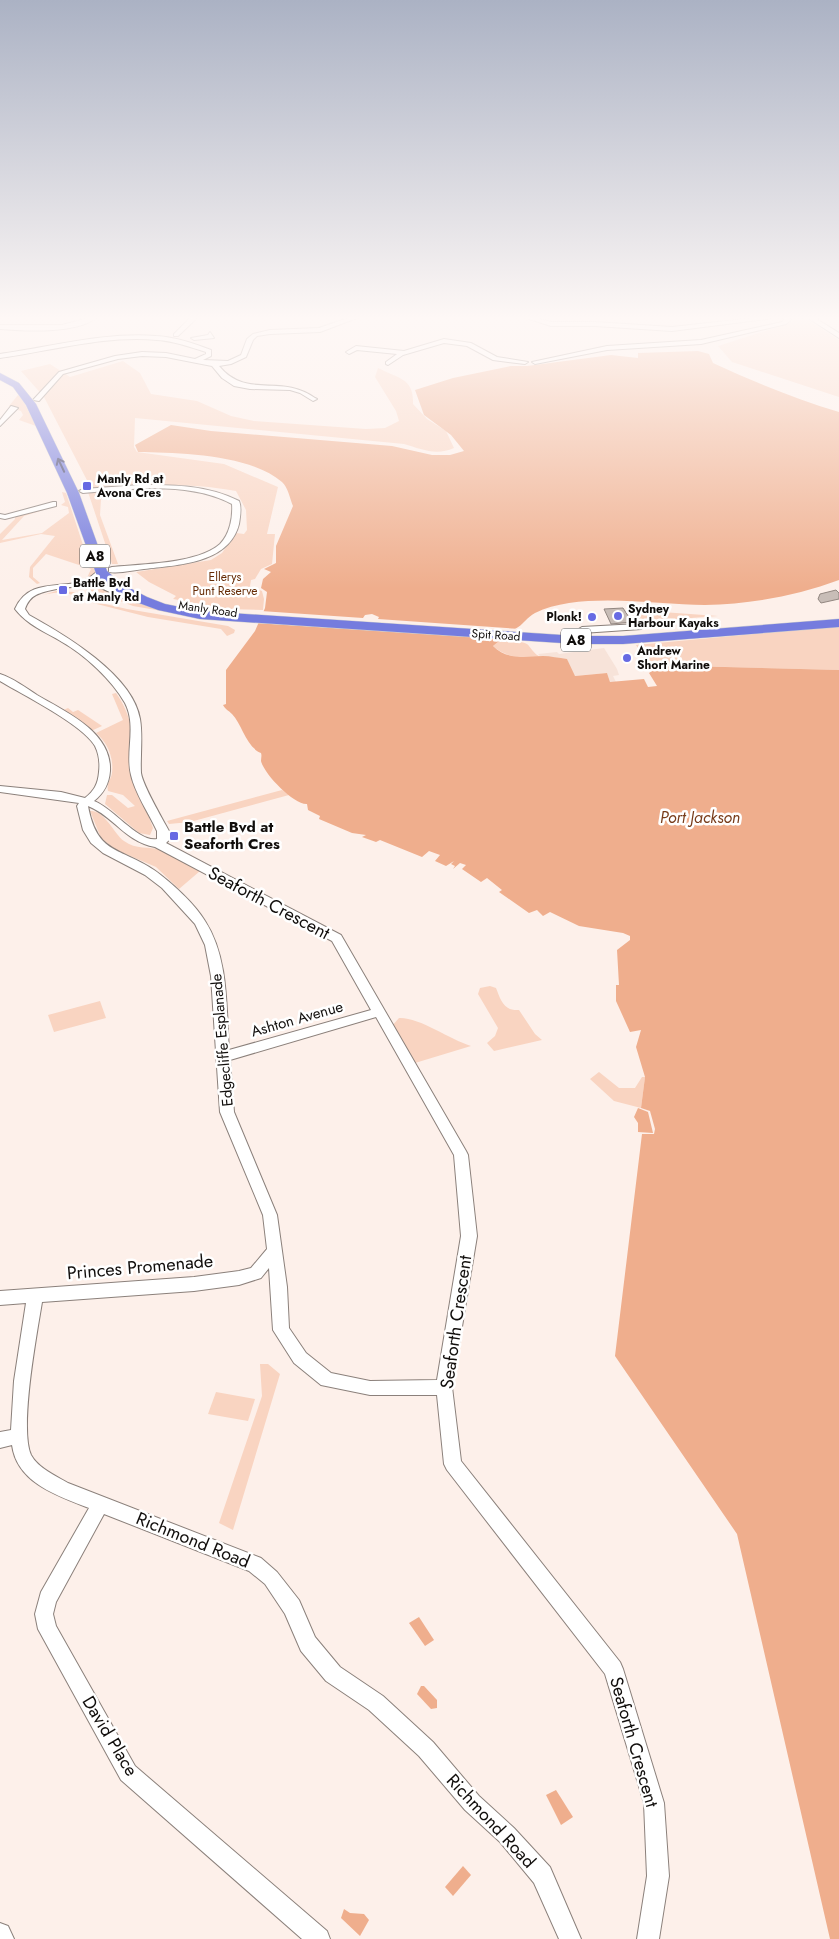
<svg xmlns="http://www.w3.org/2000/svg" width="839" height="1939" viewBox="0 0 839 1939" font-family="Jost,sans-serif">
	<rect width="100%" height="100%" fill="#fdf0ea"/>
	<polygon fill="#f7e3d9" points="604,648 617,669 619,675 613,676 616,682 610,682 607,673 574,676 567,659 541,657 538,654 557,652 559,654"/>
	<g fill="#f9d4c1">
		<polygon points="796,318 805,318 839,340 839,397 732,362 718,346 790,323"/>
		<path d="M123 361 140 373 151 394 197 401 231 416 254 421 366 429 385 428 399 421 396 411 375 377 378 368C399 379 414 378 413 404L427 419 446 431 454 448C436 456 421 449 404 444L135 418 134 447 137 452 224 464 278 487 267 534H275L272 564 261 569 255 579 251 580 250 586 262 591 264 599 263 610 227 609 173 599 176 596 149 582 136 572 211 560 222 553 236 533 244 534 247 530 246 510 236 491C187 482 140 485 91 488L44 397 21 371 50 364 70 377Z"/>
		<polygon points="18,395 22,398 36,426 19,420 23,415 21,411 18,410 19,407 9,406"/>
		<polygon points="106,491 123,497 101,499 100,515 118,564 112,564 88,492"/>
		<polygon points="62,492 66,493 85,551 96,573 87,578 91,569 46,554 33,568 33,577 40,583 37,584 29,577 30,567 55,536 41,534 0,543 0,534 15,519 15,516 53,507 24,516 2,540 42,533 69,513 68,507 61,505 65,502"/>
		<polygon points="93,585 133,602 185,615 133,606 93,591 88,593 85,587"/>
		<path d="M56 591 74 592 92 601 127 609 228 626 235 630 234 633 227 636 221 629 148 617 81 600C69 591 58 591 43 595Z"/>
		<polygon points="631,612 662,612 718,616 638,622"/>
		<polygon points="839,626 839,670 654,665 648,665 636,645"/>
		<path d="M498 642C506 642 520 640 527 644 531 647 533 654 541 657 524 659 506 658 493 646Z"/>
		<path d="M116 693C139 725 135 765 144 802 146 811 150 819 153 828L150 835 139 833 105 804 107 795H112L128 808 135 806 123 795 108 791C106 783 111 780 112 773 114 757 107 742 96 733L123 720 112 694Z"/>
		<polygon points="68,708 73,712 78,710 102,726 91,731 61,711"/>
		<polygon points="282,790 289,795 190,822 169,824 167,821"/>
		<path d="M90 811C105 810 113 833 124 841 136 850 149 846 162 850 175 855 188 864 200 871L179 889 156 867 114 849 101 838Z"/>
		<path d="M490 986 496 988C501 1001 504 1011 519 1010L535 1034 542 1040 494 1051 487 1043 495 1036 498 1028 478 994 480 988Z"/>
		<polygon points="100,1001 106,1018 54,1032 48,1015"/>
		<path d="M399 1018C419 1017 449 1039 471 1046L415 1063 392 1026Z"/>
		<polygon points="599,1072 619,1088 635,1088 642,1077 645,1077 641,1108 614,1101 590,1079"/>
		<polygon points="260,1364 268,1364 280,1374 233,1530 219,1523 262,1396"/>
		<polygon points="216,1392 255,1399 248,1421 208,1414"/>
	</g>
	<g fill="#efae8d">
		<path d="M698 351 709 354 713 363C754 382 796 399 839 412V580C796 596 750 604 705 605 656 605 581 591 535 613 527 617 523 625 515 629L516 641 498 642 493 646C507 660 525 657 543 656 550 656 559 658 567 659L575 676 607 673 610 682 644 679 648 687 657 686 649 673 652 671 648 665 839 670V1939H830L737 1534 615 1356 642 1134H654L655 1129 650 1111 641 1108 645 1077 636 1047 641 1030 630 1032 616 1001V985H619L617 950 630 940V936L623 933 579 926 550 912 543 916 537 910 529 913 499 892 502 890 487 878 481 882 462 869 466 865 460 863 453 869 455 866 451 864 454 861 446 866 435 861 440 855 429 851 422 857 380 840 376 842 362 837 366 835 352 833 319 819 320 816 308 810 307 804C294 805 264 774 261 761 261 758 262 756 261 753 246 747 242 724 232 714 228 710 226 710 223 705L226 704V670L255 631 265 608 267 592 261 588 263 579 271 572 264 569 276 563V546L293 506C290 499 288 487 282 482 250 454 179 453 138 452L135 445 171 425 211 431 392 446 432 455H450L464 451 451 435 424 415 415 390 453 378 511 366H527L611 355 638 358V353Z"/>
		<polygon points="638,1108 648,1112 653,1133 638,1132 638,1123 634,1117"/>
		<polygon points="419,1617 434,1640 425,1646 409,1623"/>
		<polygon points="421,1686 424,1686 437,1700 437,1708 431,1709 417,1694"/>
		<polygon points="556,1790 573,1817 561,1825 546,1795"/>
		<polygon points="463,1866 471,1875 453,1896 445,1887"/>
		<polygon points="344,1909 350,1913 364,1914 369,1920 360,1936 341,1918"/>
	</g>
	<polygon fill="#fdf0ea" points="261,611 363,618 365,615 372,614 379,617 378,619 520,629 517,630 518,640 256,623"/>
	<g fill="#c8bdb7" stroke="#928781">
		<polygon points="836,590 839,593 839,599 821,603 818,599 820,594"/>
		<polygon points="623,608 632,622 611,624 604,609"/>
	</g>
	<g fill="none" stroke-linecap="round" stroke-linejoin="round">
		<g stroke="#8b807b" stroke-width="2">
			<g id="minor">
				<path d="M88 318H96C75 334 26 331 0 329V325H62Z"/>
				<polygon points="190,318 197,318 178,336 174,336 174,334"/>
				<path d="M348 318H357L320 332 270 334 257 336 253 340 246 357 231 364 219 366C247 400 281 373 315 398L317 399 313 401 300 393 290 390 250 389 234 386 222 378 212 366 166 357 142 356 118 359 63 374 39 401 33 400 59 372 115 356 142 352 166 353 195 359 206 354V352C190 347 174 341 157 340 105 335 51 351 0 358V354C51 347 103 332 156 336 175 337 193 343 211 350V356L203 360 228 361 241 355 247 339 253 334 270 330 319 328Z"/>
				<polygon points="526,318 536,318 551,322 595,322 672,327 753,318 773,318 672,331 595,326 551,326"/>
				<polygon points="783,318 790,318 791,320 786,324 701,344 607,350 535,364 532,362 607,346 701,340 782,322 784,320"/>
				<polygon points="808,318 815,318 839,333 839,338"/>
				<polygon points="210,332 214,338 194,340 191,338 208,335"/>
				<polygon points="444,339 471,343 497,357 528,362 525,364 493,360 467,346 444,343 403,355 388,365 386,364 386,362 397,354 357,350 349,354 346,352 356,346 404,351"/>
				<polygon points="11,406 18,408 0,426 0,420"/>
				<path d="M140 485C174 485 208 485 239 501 242 508 240 517 239 524 229 564 177 565 144 569 133 570 120 574 109 572V568L112 567C141 564 198 564 220 544 230 534 233 517 232 504 188 481 130 489 83 493L79 491 83 489Z"/>
				<polygon points="53,502 56,502 56,506 5,519 0,518 0,514 5,515"/>
				<path d="M101 570 105 573 97 582 147 600C137 609 110 590 97 587 85 584 48 589 36 595 30 598 27 603 25 609L29 615C65 635 133 675 140 719 143 737 140 755 141 773 143 786 162 818 169 831V840L166 843 341 935 466 1151 468 1155 477 1236 452 1387 461 1461 620 1662 623 1669 664 1803 669 1876 659 1939H637L647 1876 644 1803 605 1674 447 1470 444 1464 437 1395H370L321 1385 294 1363 273 1330 269 1268 261 1278 239 1285 194 1291 42 1302C37 1333 19 1428 31 1455 38 1468 56 1476 68 1483L261 1558 277 1572 299 1600 315 1637 340 1667 383 1696 433 1742 479 1796 514 1828 550 1867 581 1939H559L534 1883 500 1842 465 1810 419 1756 369 1710 326 1681 301 1651 285 1614 265 1584 249 1571 104 1514 56 1602 53 1614 56 1626 135 1766 327 1931 330 1939H302L121 1780 38 1629 35 1614 41 1592 89 1508C58 1496 17 1483 12 1445L0 1448V1432L11 1430 14 1381 26 1303 0 1305V1291L194 1277 239 1271 251 1268 267 1249 263 1215 220 1112 211 976 205 945 195 924 162 888 145 875 103 853 91 843 83 830 77 806 79 803 0 792V786L61 792 85 798C94 791 98 784 99 772 100 764 99 754 95 746 82 724 23 695 0 681V674C13 678 26 688 37 695 66 712 112 732 110 771 109 784 104 793 94 801 113 808 139 843 157 839V831C149 814 135 793 131 775 125 752 137 726 125 703 112 680 85 655 62 642 46 632 27 625 15 609 28 580 55 588 81 582 89 580 93 573 101 570ZM88 806C115 817 124 841 155 847L332 941 371 1010 229 1050C226 1008 229 958 205 921 195 904 171 882 154 870 120 847 97 855 88 806ZM376 1017 454 1155 461 1236 437 1380 370 1381 331 1373 306 1353 289 1328 287 1287 277 1215 234 1112 230 1060Z"/>
				<polygon points="638,624 643,627 641,629 582,633 577,630 582,627"/>
				<polygon points="0,1923 8,1926 14,1939 0,1939"/>
			</g>
		</g>
		<g stroke="#cfcfce" stroke-width="1">
			<polygon id="highway" points="0,373 19,383 36,404 79,493 107,571 122,584 147,597 165,604 200,611 577,636 623,636 839,619 839,627 623,644 577,644 200,619 158,610 139,603 114,590 97,576 67,493 26,405 13,387 0,380"/>
		</g>
		<use href="#minor" fill="#fff" fill-rule="evenodd"/>
		<use href="#highway" fill="#757cde" fill-rule="evenodd"/>
	</g>
	<defs><path id="oneway-shaft" d="M-6 0H5M1.5-3L5.5 0L1.5 3" fill="none" stroke-width="1.6" stroke-linecap="round" stroke-linejoin="round" transform="scale(1.25)"/></defs>
	<use stroke="#3e3f6a" href="#oneway-shaft" transform="translate(61 465) rotate(-115)"/>
	<linearGradient id="sky" x2="0" y2="1"><stop stop-color="#abb2c4"/><stop offset="0.54" stop-color="#fef8f6"/><stop offset="1" stop-color="#fef8f6" stop-opacity="0"/></linearGradient>
	<rect width="839" height="589" fill="url(#sky)"/>
	<g fill="#676ae3" stroke="#fff" stroke-width="2">
		<rect x="82" y="481" width="10" height="10" rx="2.5"/>
		<rect x="58" y="585" width="10" height="10" rx="2.5"/>
		<circle cx="618" cy="616" r="5"/>
		<circle cx="592" cy="617" r="5"/>
		<circle cx="627" cy="658" r="5"/>
		<rect x="169" y="831" width="10" height="10" rx="2.5"/>
	</g>
	<g text-anchor="middle" stroke-width="5" stroke-linejoin="round" paint-order="stroke">
		<g font-size="12" font-weight="bold" fill="#110e0c" stroke="#fff" text-anchor="start">
			<text x="97" y="483">Manly Rd at<tspan x="97" dy="14">Avona Cres</tspan></text>
			<text x="73" y="587">Battle Bvd<tspan x="73" dy="14">at Manly Rd</tspan></text>
			<text x="628" y="613">Sydney<tspan x="628" dy="14">Harbour Kayaks</tspan></text>
			<text x="582" y="621" text-anchor="end">Plonk!</text>
			<text x="637" y="655">Andrew<tspan x="637" dy="14">Short Marine</tspan></text>
		</g>
		<g font-size="12" fill="#662c06" stroke="#fff">
			<text x="225" y="581">Ellerys<tspan x="225" dy="14">Punt Reserve</tspan></text>
		</g>
		<g font-size="12" fill="#110e0c" stroke="#fff">
			<text transform="translate(208 609) rotate(8)" y="4">Manly Road</text>
			<text transform="translate(496 635) rotate(4)" y="4">Spit Road</text>
		</g>
		<g fill="#fff" stroke="#585655" stroke-width="1">
			<rect x="80" y="544.5" width="30" height="23" rx="4"/>
			<rect x="561" y="628.5" width="30" height="23" rx="4"/>
		</g>
		<g font-size="14" font-weight="bold" fill="#110e0c">
			<text x="95" y="561">A8</text>
			<text x="576" y="645">A8</text>
		</g>
		<g font-size="15" font-weight="bold" fill="#110e0c" stroke="#fff" text-anchor="start">
			<text x="184" y="832">Battle Bvd at<tspan x="184" dy="17">Seaforth Cres</tspan></text>
		</g>
		<g font-size="15" fill="#110e0c" stroke="#fff">
			<text transform="translate(297 1019) rotate(-16)" y="5">Ashton Avenue</text>
			<text transform="translate(222 1040) rotate(-95)" y="5">Edgecliffe Esplanade</text>
		</g>
		<g font-size="16" font-style="italic" fill="#783c1a" stroke="#fff">
			<text x="700" y="823">Port Jackson</text>
		</g>
		<g font-size="18" fill="#110e0c" stroke="#fff">
			<text transform="translate(269 903) rotate(28)" y="6">Seaforth Crescent</text>
			<text transform="translate(140 1267) rotate(-5)" y="6">Princes Promenade</text>
			<text transform="translate(456 1322) rotate(-82)" y="6">Seaforth Crescent</text>
			<text transform="translate(193 1540) rotate(22)" y="6">Richmond Road</text>
			<text transform="translate(110 1736) rotate(59)" y="6">David Place</text>
			<text transform="translate(634 1742) rotate(74)" y="6">Seaforth Crescent</text>
			<text transform="translate(491 1821) rotate(47)" y="6">Richmond Road</text>
		</g>
	</g>
</svg>
